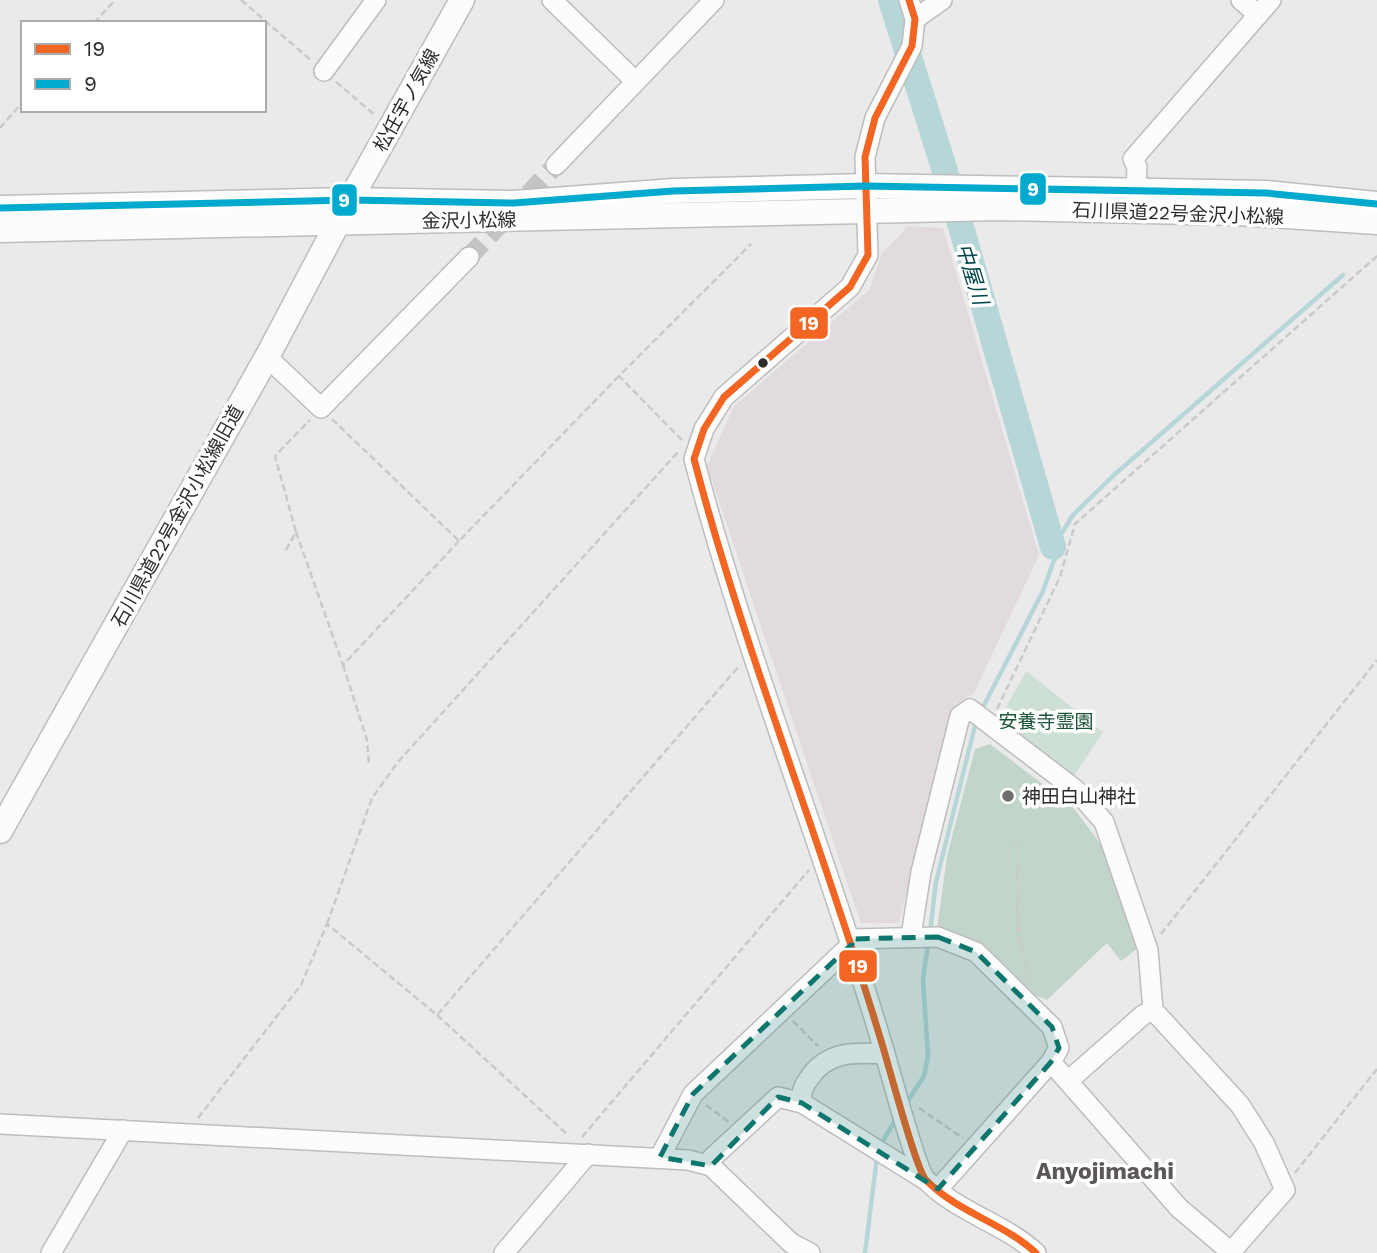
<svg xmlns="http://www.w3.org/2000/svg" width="1377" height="1253" viewBox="0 0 1377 1253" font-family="'Work Sans','Noto Sans JP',sans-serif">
	<rect width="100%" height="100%" fill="#ebeaeb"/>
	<polygon fill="#e1dbe0" points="908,226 943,228 1039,555 974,693 953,707 899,923 861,923 707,466 734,406 869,290 882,253"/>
	<polygon fill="#cedfd5" points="1026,671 1103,732 1074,776 999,720"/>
	<polygon fill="#c2d5ca" points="990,744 1073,807 1105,850 1137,949 1121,961 1107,943 1047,1000 1027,992 937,930 947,856 975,749"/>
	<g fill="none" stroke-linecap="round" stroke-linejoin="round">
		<g stroke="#b7d6d7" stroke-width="4.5">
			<polyline points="981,711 1043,591 1054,560 1053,547 1073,515 1114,475 1343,275"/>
			<polyline points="930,932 936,882 976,722"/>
			<polyline points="906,1104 924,1076 928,1056 923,979 928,944"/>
			<polyline points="880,1146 897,1117"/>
			<polyline points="865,1253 877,1157"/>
		</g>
		<polyline stroke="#b7d6d7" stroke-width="26" points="891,0 945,171 1053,547"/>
		<polyline stroke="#c5c4c5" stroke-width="19" stroke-dasharray="19 10" stroke-linecap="butt" points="469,257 556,165"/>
		<g stroke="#bebdbe" stroke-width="22">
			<g id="minor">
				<polyline points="552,0 635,81"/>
				<path d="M909 0 915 19 912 46 875 118 865 157 868 255 850 287 724 397 704 429 694 459C746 657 824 848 882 1044 889 1066 916 1170 926 1180 958 1213 1004 1223 1036 1253"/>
				<polyline points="1241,0 1258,15"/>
				<polyline points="915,19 942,0"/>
				<polyline points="324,71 376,0"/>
				<polyline points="556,165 714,0"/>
				<polyline points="1136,192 1137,167 1133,159 1271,0"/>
				<polyline points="267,357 321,408 469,257"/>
				<polyline points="911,936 921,872 960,716 970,709 1076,790 1104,822 1148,950 1153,1010 1240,1105 1264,1143 1285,1190 1230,1253"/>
				<polyline points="851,939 938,937 976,952 1052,1027 1059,1048 1051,1062 938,1189"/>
				<polyline points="1051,1062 1179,1208 1231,1252"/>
				<polyline points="1068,1081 1143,1015 1153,1010"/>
				<path d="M802 1103C800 1094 804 1085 810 1077 828 1051 855 1052 885 1054"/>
				<polyline points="0,1124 688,1160 711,1166 791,1243 810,1253"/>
				<polyline points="660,1157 693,1094 852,944"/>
				<polyline points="711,1166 712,1158 778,1097 802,1103 924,1179"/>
				<polyline points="51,1253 123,1130"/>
				<polyline points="504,1253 588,1154"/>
			</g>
		</g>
		<g stroke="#bebdbe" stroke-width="27">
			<g id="major">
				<polyline points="0,208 350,200 514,203 673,191 866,186 1266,193 1377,204"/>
				<polyline points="0,230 1000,208 1238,213 1377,222"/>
				<polyline points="0,831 267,357 350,200 462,0"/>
			</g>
		</g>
		<g stroke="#cbcacb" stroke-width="2.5" stroke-dasharray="7 3.5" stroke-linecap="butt">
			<polyline points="241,0 312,61"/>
			<polyline points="94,23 115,0"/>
			<polyline points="336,82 376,116"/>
			<polyline points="0,128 23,102"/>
			<polyline points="332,419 459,541 619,376"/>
			<polyline points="682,440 619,376 751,244"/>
			<polyline points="296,532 343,665 459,541"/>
			<polyline points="286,550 296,532 275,456 310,420"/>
			<polyline points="343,665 367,740 369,764"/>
			<polyline points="997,709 1060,577 1075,524 1377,256"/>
			<polyline points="1016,842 1017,927 1029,981"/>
			<polyline points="327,924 372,798 398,762 678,452"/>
			<polyline points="1161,934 1377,660"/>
			<polyline points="437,1015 569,1136"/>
			<polyline points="793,1021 818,1046"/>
			<polyline points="706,1105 729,1122"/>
			<polyline points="919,1108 963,1138"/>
			<polyline points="198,1118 301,985 327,924 437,1015 740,665"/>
			<polyline points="582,1137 809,870"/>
			<polyline points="1295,1173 1377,1069"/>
		</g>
		<use href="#minor" stroke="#fcfcfc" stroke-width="19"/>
		<use href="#major" stroke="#fcfcfc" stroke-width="24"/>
		<g stroke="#fff" stroke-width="12">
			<path id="bus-1" d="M909 0 915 19 912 46 875 118 865 157 868 255 850 287 724 397 704 429 694 459C746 657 824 848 882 1044 889 1066 916 1170 926 1180 958 1213 1004 1223 1036 1253"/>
		</g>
		<g stroke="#fff" stroke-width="12">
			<polyline id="bus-2" points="0,208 350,200 514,203 673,191 866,186 1266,193 1377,204"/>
		</g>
		<use href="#bus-1" stroke="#f26522" stroke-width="7"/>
		<use href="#bus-2" stroke="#00a9ce" stroke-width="7"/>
	</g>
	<path fill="#0f766e" fill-opacity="0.2" stroke="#0f766e" stroke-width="5" stroke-dasharray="14 9" stroke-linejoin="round" d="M938 937 976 952 1052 1027 1059 1048 1051 1062 938 1189 802 1103 778 1097 711 1166 660 1157 693 1094 852 944 851 939Z"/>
	<circle fill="#2d2c2d" stroke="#fff" stroke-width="2.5" cx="763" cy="363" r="6"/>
	<circle fill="#706e70" stroke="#fff" stroke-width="2.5" cx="1008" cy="796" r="7"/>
	<g text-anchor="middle" stroke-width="7" stroke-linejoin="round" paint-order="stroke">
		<g font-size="19" fill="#2d2c2d" stroke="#fff">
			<text transform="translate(406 100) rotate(-61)" y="7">松任宇ノ気線</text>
			<text transform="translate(1178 213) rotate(2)" y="7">石川県道22号金沢小松線</text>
			<text transform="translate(469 220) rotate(-1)" y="7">金沢小松線</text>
			<text transform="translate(177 516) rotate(-61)" y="7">石川県道22号金沢小松線旧道</text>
		</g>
		<g font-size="19" fill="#1a5439" stroke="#fff">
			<text x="1046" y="728">安養寺霊園</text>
		</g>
		<g font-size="19" fill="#2d2c2d" stroke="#fff" text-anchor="start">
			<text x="1022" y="803">神田白山神社</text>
		</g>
		<g font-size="21" font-style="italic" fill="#004548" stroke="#fff">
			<text transform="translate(972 274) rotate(73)" y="7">中屋川</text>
		</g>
		<g font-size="23" font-weight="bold" fill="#5a5659" stroke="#fff">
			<text x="1105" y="1179">Anyojimachi</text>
		</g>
	</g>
	<g stroke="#fff" stroke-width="2.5">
		<rect x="1019" y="172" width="28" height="34" rx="7" fill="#00a9ce"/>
		<rect x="331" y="183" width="27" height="34" rx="7" fill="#00a9ce"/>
		<rect x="789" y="306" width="40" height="34" rx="7" fill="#f26522"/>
		<rect x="838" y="949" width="40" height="34" rx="7" fill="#f26522"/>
	</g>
	<g font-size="19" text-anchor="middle" font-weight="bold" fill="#fff">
		<text x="1033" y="196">9</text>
		<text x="344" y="207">9</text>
		<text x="809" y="330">19</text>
		<text x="858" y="973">19</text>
	</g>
	<rect x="21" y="21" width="245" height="91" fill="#ffffff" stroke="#ababab" stroke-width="2"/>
	<rect x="35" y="44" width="35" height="10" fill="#f26522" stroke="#ababab" stroke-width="2"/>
	<text x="84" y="56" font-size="21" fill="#2d2c2d">19</text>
	<rect x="35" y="79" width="35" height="10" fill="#00a9ce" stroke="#ababab" stroke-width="2"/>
	<text x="84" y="91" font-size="21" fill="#2d2c2d">9</text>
</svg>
